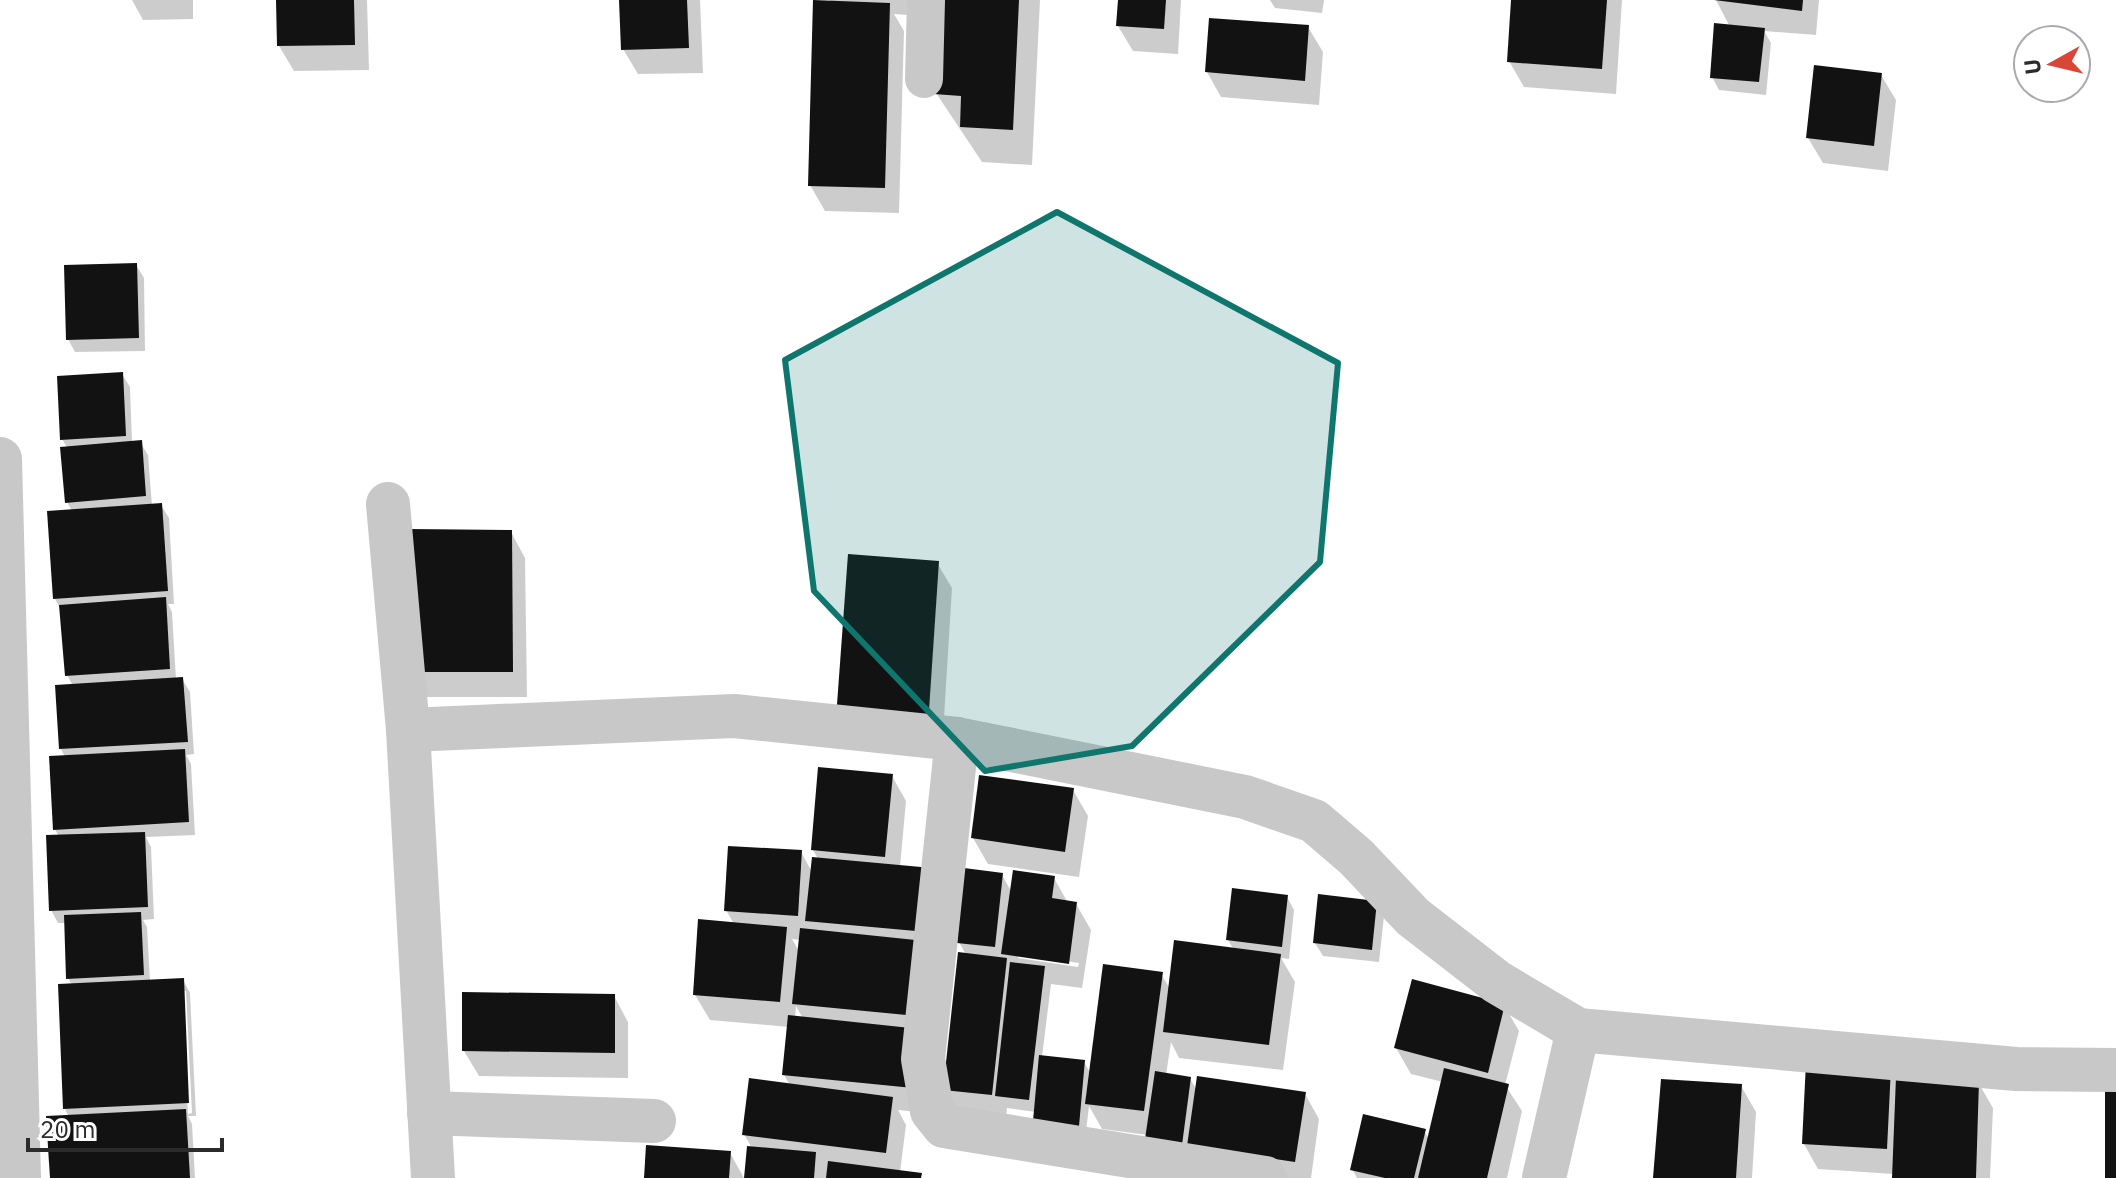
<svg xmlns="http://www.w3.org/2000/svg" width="2116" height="1178" viewBox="0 0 2116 1178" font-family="'IBM Plex Sans',sans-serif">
	<rect width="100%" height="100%" fill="#fff"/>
	<g fill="#0003" fill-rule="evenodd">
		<polygon points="132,0 193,0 193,19 143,20"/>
		<polygon points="278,0 367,0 369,70 294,71 279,46"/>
		<polygon points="621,0 700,0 703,73 638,74 623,49"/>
		<polygon points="830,0 908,0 908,15 894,14 904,31 899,213 825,211 810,185"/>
		<polygon points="941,0 1040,0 1032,165 982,162 936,93"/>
		<polygon points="1120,0 1181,0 1178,54 1133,51 1118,26"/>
		<polygon points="1270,0 1324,0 1322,13 1275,8"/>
		<polygon points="1513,0 1622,0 1616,94 1524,87 1509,61"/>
		<polygon points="1716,0 1819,0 1816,35 1764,31 1771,43 1766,95 1719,90 1712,77 1730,27"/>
		<polygon points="1308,27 1323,52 1319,105 1221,97 1207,72"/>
		<polygon points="1881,75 1896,100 1888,171 1823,163 1808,138"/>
		<polygon points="136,265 144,278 145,351 75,352 68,339"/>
		<path d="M122 374 130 387 132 443 140 442 148 455 152 506 161 505 169 518 174 604H168L172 612 176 679H182L190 692 194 754 186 755 191 764 195 835 146 837 151 847 154 919 143 920 147 927 150 982 183 980 190 993 196 1116H188L192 1124 195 1178H52L69 1117 65 1109 72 985 68 978 66 923H58L51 910 59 837 55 829 65 757 61 749 73 686 67 675 61 610 55 599 72 511 67 502 68 449 62 439ZM182 991H186L192 1113 188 1114Z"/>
		<polygon points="511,532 525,558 527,697 426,697 412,671"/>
		<polygon points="937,563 952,588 942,750 853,743"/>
		<path d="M892 776 906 801 900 867 931 870 927 1113 898 1110 906 1125 900 1172 923 1178H746L752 1148 744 1134 790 1085 784 1075 789 1027 710 1020 695 995 734 924 726 910 801 852 812 872 818 859 813 850ZM792 939 801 940 800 953ZM796 1006 801 1015 803 1019 795 1018Z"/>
		<polygon points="1073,790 1088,816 1079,877 988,864 973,838"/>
		<path d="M1002 875 1012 893 1054 878 1068 903 1076 904 1091 930 1082 988 1051 984 1042 1057 1084 1062 1091 1074 1161 974 1170 989 1234 950 1228 940 1287 897 1294 910 1289 959 1281 958 1295 982 1283 1070 1179 1058 1171 1042 1166 1075 1190 1079 1197 1090 1305 1094 1319 1119 1311 1178H1248L1148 1135 1102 1129 1089 1106 1084 1149 1036 1112 1007 1108 1006 1120 959 1115 945 1090 966 955 959 942ZM1018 954 1079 963 1078 967 1018 958Z"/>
		<polygon points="1376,903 1384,916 1379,962 1323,956 1315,943"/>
		<polygon points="614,996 628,1022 628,1078 479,1076 464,1051"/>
		<polygon points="1504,1005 1519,1031 1505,1085 1522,1111 1507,1178 1357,1178 1352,1169 1424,1131 1429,1139 1443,1082 1411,1074 1396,1048"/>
		<polygon points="1808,1064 1978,1082 1993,1108 1990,1178 1894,1178 1894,1174 1818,1169 1804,1144"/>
		<polygon points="1741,1086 1756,1112 1752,1178 1655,1178"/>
		<polygon points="730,1153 744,1178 646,1178"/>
	</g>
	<g fill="#121212">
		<polygon points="276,0 354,0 355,45 277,46"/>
		<polygon points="619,0 687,0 689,48 621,50"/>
		<polygon points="813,0 890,3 885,188 808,186"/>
		<polygon points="939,0 1019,0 1013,130 960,127 961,96 934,94"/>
		<polygon points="1118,0 1166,0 1164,29 1116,26"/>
		<polygon points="1511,0 1607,0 1602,69 1507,62"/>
		<polygon points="1714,0 1803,0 1802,11"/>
		<polygon points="1209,18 1309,25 1305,81 1205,72"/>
		<polygon points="1714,23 1765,28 1759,82 1710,78"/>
		<polygon points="1814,65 1882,73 1874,146 1806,138"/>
		<polygon points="137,263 139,338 66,340 64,265"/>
		<polygon points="123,372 126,436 60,440 57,376"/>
		<polygon points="142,440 146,496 65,503 60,447"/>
		<polygon points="162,503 168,591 53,599 47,511"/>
		<polygon points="409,529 512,530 513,672 410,672"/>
		<polygon points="848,554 939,561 928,725 836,718"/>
		<polygon points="166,597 170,669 65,676 59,605"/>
		<polygon points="183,677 188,742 59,749 55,685"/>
		<polygon points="185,749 189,822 53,830 49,756"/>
		<polygon points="818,767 893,774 885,857 811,850"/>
		<polygon points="979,775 1074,788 1065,852 971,838"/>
		<polygon points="145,832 148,907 49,911 46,835"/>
		<polygon points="728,846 802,850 798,916 724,911"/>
		<polygon points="812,857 932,868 927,932 805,921"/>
		<polygon points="964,868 1003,873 995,947 957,943"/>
		<polygon points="1013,870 1055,876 1052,898 1077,902 1069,964 1001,954"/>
		<polygon points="1232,888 1288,895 1282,947 1226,940"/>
		<polygon points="1318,894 1377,901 1372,950 1313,943"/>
		<polygon points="141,912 144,975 66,979 64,915"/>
		<polygon points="698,919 787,927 780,1002 693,995"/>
		<polygon points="800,928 925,941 917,1016 792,1004"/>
		<polygon points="1174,940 1281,954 1269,1045 1163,1032"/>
		<polygon points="958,952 1007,958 992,1095 943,1090"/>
		<polygon points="1010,962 1045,966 1029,1100 995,1096"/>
		<polygon points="1103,964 1163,972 1144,1111 1085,1104"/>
		<polygon points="184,978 189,1103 63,1109 58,984"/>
		<polygon points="1412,979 1505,1004 1488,1073 1394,1048"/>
		<polygon points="462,992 615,994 615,1053 462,1051"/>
		<polygon points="788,1015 920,1029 913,1088 782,1075"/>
		<polygon points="1039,1055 1085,1060 1078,1137 1032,1132"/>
		<polygon points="1806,1062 1891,1067 1887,1149 1802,1144"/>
		<polygon points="1444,1068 1509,1084 1487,1178 1418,1178"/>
		<polygon points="1155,1071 1191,1077 1182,1145 1145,1139"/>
		<polygon points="1197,1076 1306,1092 1295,1162 1187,1146"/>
		<polygon points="1896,1077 1979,1080 1976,1178 1892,1178"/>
		<polygon points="749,1078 893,1097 886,1153 742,1135"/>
		<polygon points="1661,1079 1742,1084 1736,1178 1653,1178"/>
		<rect x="2105" y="1081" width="11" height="97"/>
		<polygon points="186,1109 190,1178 50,1178 46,1116"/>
		<polygon points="1363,1114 1426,1129 1414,1178 1385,1178 1350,1170"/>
		<polygon points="646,1145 731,1151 729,1178 644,1178"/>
		<polygon points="747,1146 816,1152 814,1178 744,1178"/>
		<polygon points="828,1161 922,1173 921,1178 826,1178"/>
	</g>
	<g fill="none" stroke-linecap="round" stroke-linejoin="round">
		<polyline stroke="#c8c8c8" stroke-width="38" points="924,79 926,0"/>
		<g stroke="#c8c8c8" stroke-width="44">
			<polyline points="0,459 19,1178"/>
			<polyline points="388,504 408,730 433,1178"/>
			<polyline points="408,730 734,716 957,739 1245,797 1314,821 1356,857 1413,917 1497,982 1578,1030 2016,1069 2116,1070"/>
			<polyline points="957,739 923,1059 932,1111 944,1126 1265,1178"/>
			<polyline points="429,1113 654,1121"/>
			<polyline points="1544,1178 1578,1030"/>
		</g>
	</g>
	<path fill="#0f766e" fill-opacity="0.2" stroke="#0f766e" stroke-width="6" stroke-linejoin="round" d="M1057 212 1338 363 1320 562 1132 746 985 771 814 591 785 360Z"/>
	<g transform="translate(2052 64) rotate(262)"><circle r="38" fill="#ffffff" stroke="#aaaaaa" stroke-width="2"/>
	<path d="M0-6L14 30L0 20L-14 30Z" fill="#da4636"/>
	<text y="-12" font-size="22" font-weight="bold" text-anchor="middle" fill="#2b2b2b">U</text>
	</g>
	<path d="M28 1138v12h194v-12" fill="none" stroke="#2b2b2b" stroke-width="4"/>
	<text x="40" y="1138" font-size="24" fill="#2b2b2b" stroke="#ffffff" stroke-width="6" paint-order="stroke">20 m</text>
</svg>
